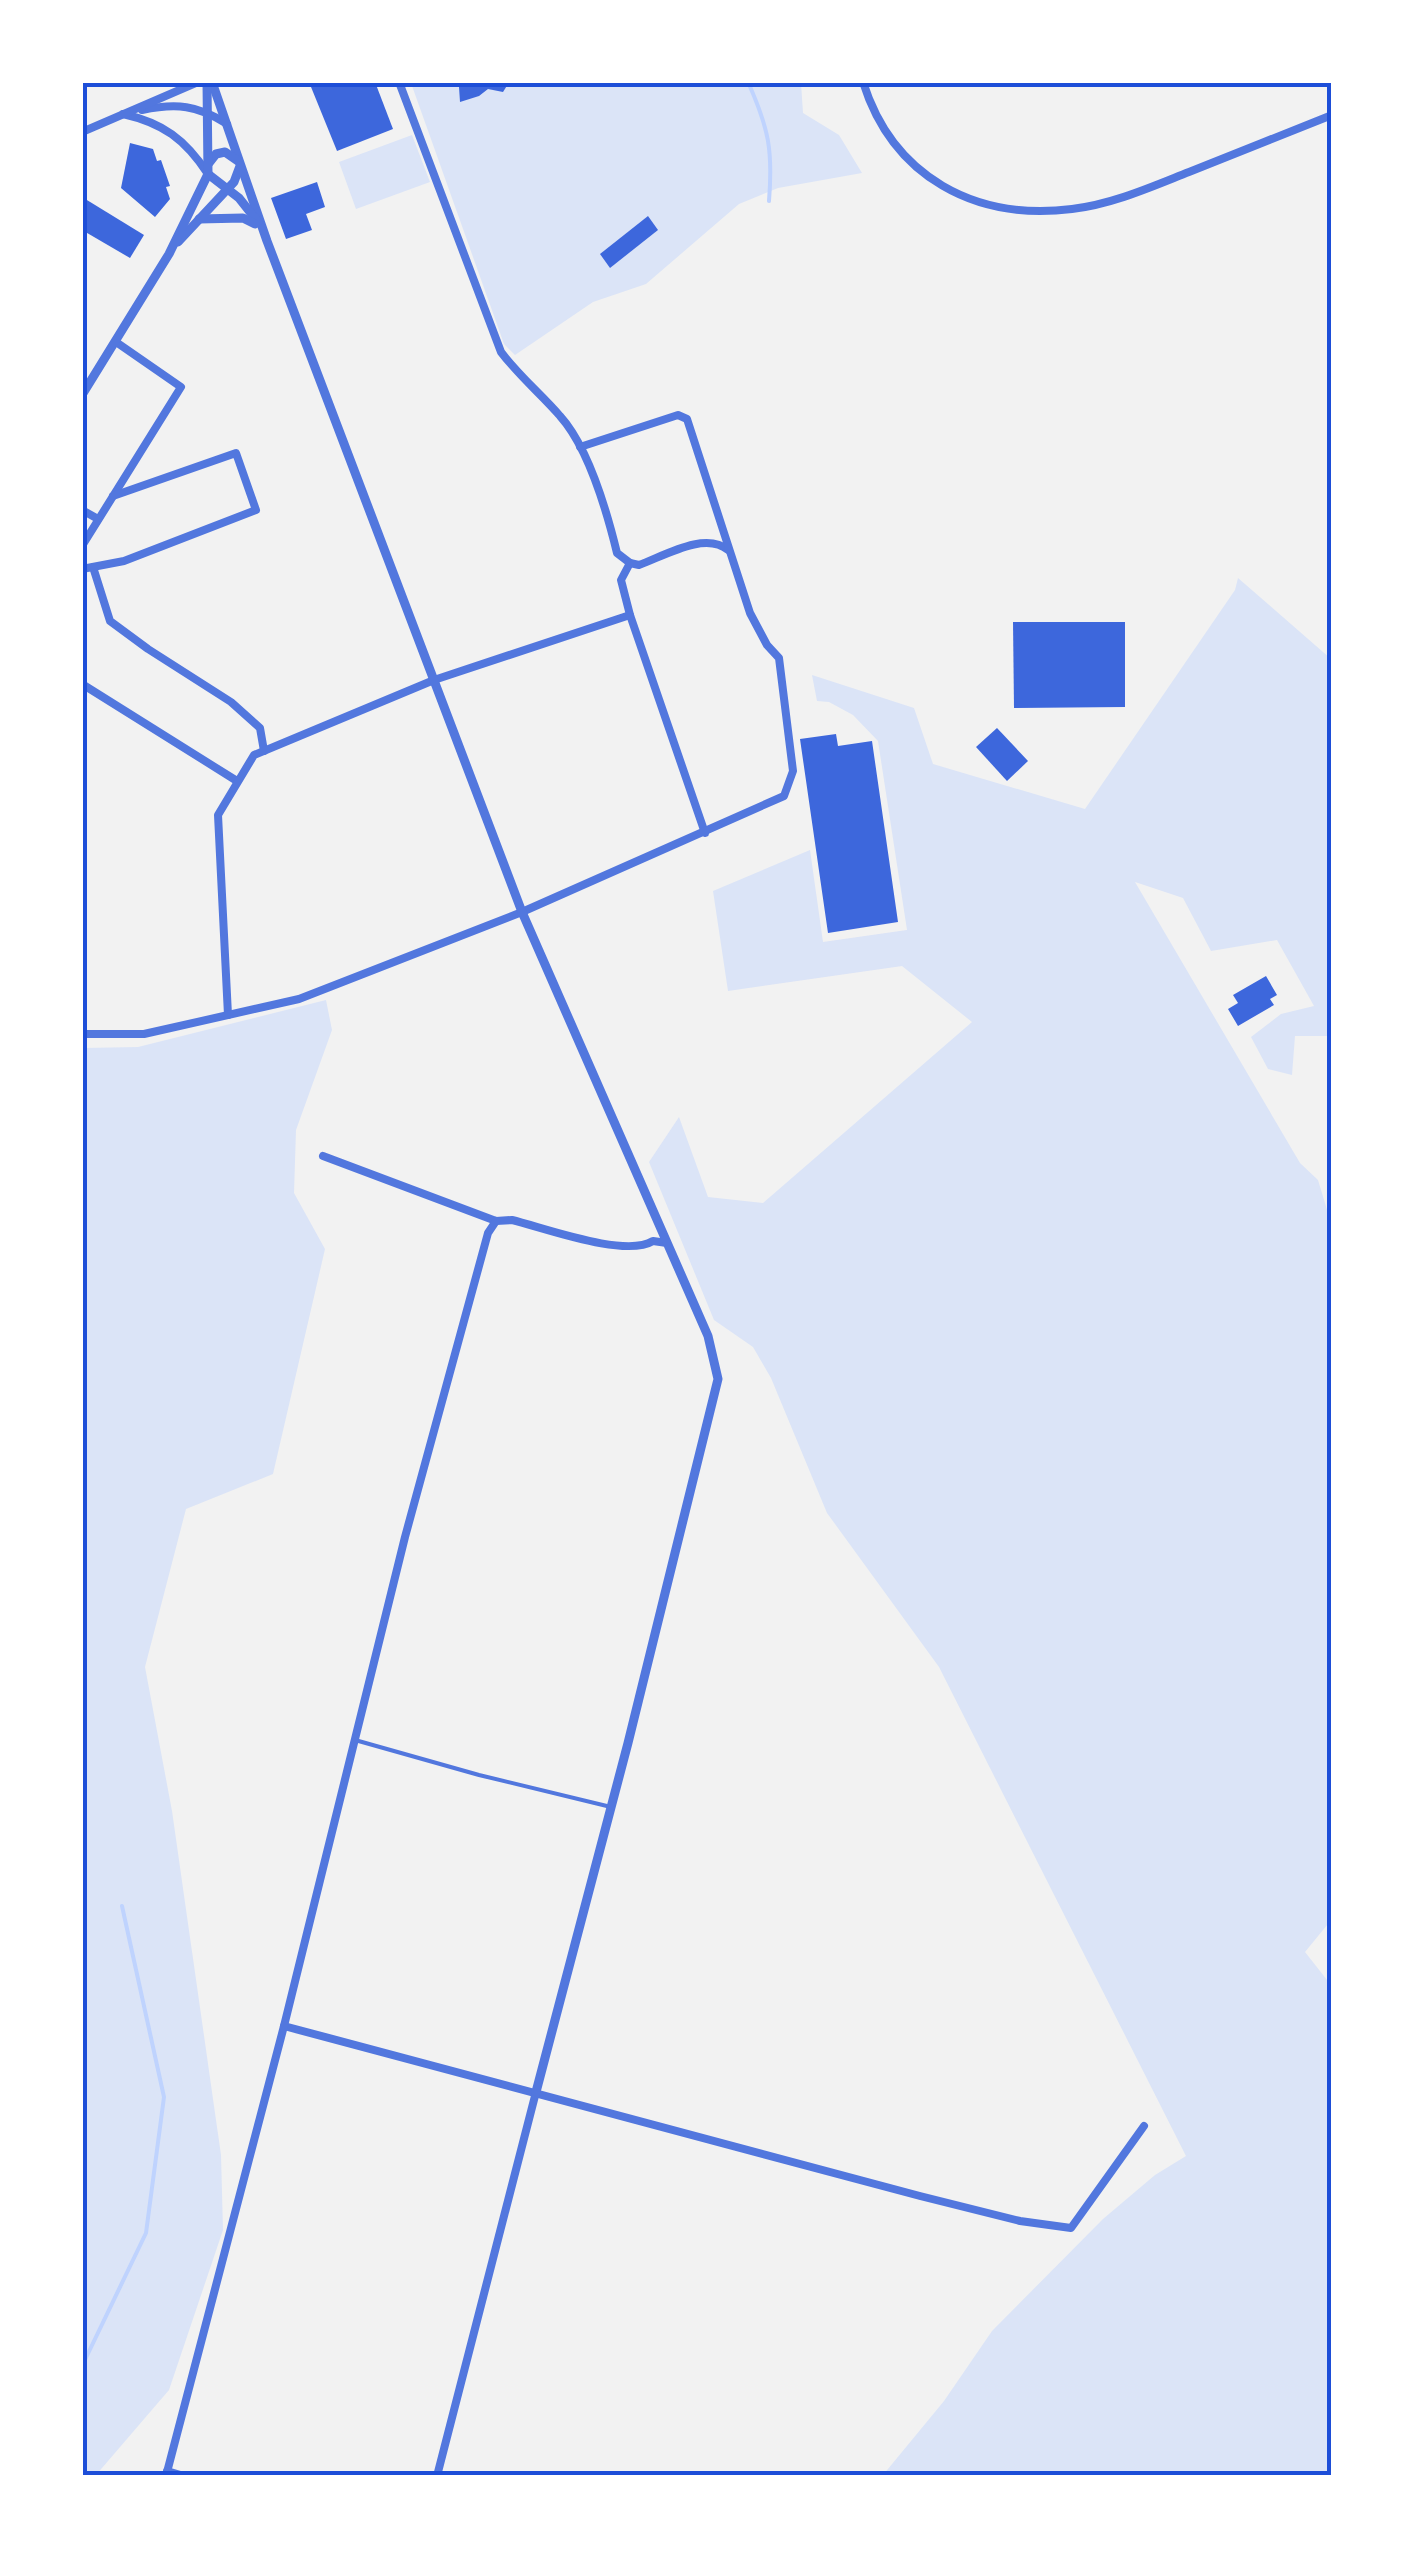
<svg xmlns="http://www.w3.org/2000/svg" width="1414" height="2558" viewBox="0 0 1414 2558" font-family="'PT Sans',sans-serif">
	<rect width="100%" height="100%" fill="#f2f2f2"/>
	<g fill="#dbe4f7">
		<polygon points="411,83 801,83 803,113 839,135 862,173 778,188 739,204 646,284 593,302 515,355 504,344"/>
		<polygon points="412,135 430,182 356,209 339,162"/>
		<polygon points="1238,578 1331,659 1331,1040 1329,1036 1295,1036 1292,1075 1268,1069 1251,1037 1281,1014 1314,1006 1277,940 1211,951 1183,898 1135,882 1300,1163 1318,1180 1331,1223 1332,1919 1305,1952 1331,1985 1331,2475 883,2475 944,2401 992,2331 1103,2219 1155,2175 1186,2156 939,1667 827,1513 771,1378 753,1347 714,1320 649,1162 679,1117 708,1197 763,1203 972,1022 902,966 728,991 713,891 810,850 823,942 907,930 878,741 853,715 829,702 817,701 812,675 914,708 933,764 1085,809 1235,590"/>
		<polygon points="326,1000 332,1030 296,1130 294,1193 325,1249 273,1474 186,1509 145,1667 172,1811 221,2155 223,2230 169,2390 96,2475 83,2475 83,1048 138,1047"/>
	</g>
	<g fill="none" stroke-linecap="round" stroke-linejoin="round">
		<g stroke="#bfd3fe" stroke-width="4">
			<path d="M748 82C769 129 773 151 769 201"/>
			<polyline points="82,2366 146,2233 164,2097 122,1906"/>
		</g>
	</g>
	<g fill="#3d67dc">
		<polygon points="309,82 375,82 393,129 337,151"/>
		<polygon points="466,82 505,82 508,84 503,92 488,89 479,96 460,102 459,87"/>
		<polygon points="130,143 153,149 157,161 161,160 170,186 166,187 170,199 155,217 121,188"/>
		<polygon points="317,182 325,207 306,214 312,230 286,239 271,198"/>
		<polygon points="82,197 144,235 130,258 82,230"/>
		<polygon points="648,216 658,230 610,268 600,254"/>
		<polygon points="1013,622 1125,622 1125,707 1014,708"/>
		<polygon points="997,728 1028,761 1007,781 976,747"/>
		<polygon points="836,734 838,746 872,741 898,922 828,933 800,739"/>
		<polygon points="1266,976 1277,995 1270,999 1274,1005 1238,1026 1228,1009 1238,1003 1233,995"/>
	</g>
	<g fill="none" stroke-linecap="round" stroke-linejoin="round">
		<polyline stroke="#5277de" stroke-width="4" points="355,1740 479,1775 611,1807"/>
		<g stroke="#5277de" stroke-width="8">
			<path d="M399 82 501 352C519 376 541 394 560 416 588 447 607 512 617 553L630 563 621 580 630 615 705 833"/>
			<path d="M863 82C893 177 975 221 1072 209 1113 204 1151 187 1189 172 1237 153 1284 134 1332 115"/>
			<path d="M142 110C176 103 198 105 227 124"/>
			<path d="M123 114C163 123 185 139 208 174"/>
			<polyline points="82,132 198,82"/>
			<polyline points="82,510 98,519"/>
			<polyline points="82,546 181,387 116,342"/>
			<path d="M630 563 639 565C664 556 705 531 728 550"/>
			<polyline points="93,567 110,621 148,649 231,702 260,728 264,751"/>
			<polyline points="82,569 124,561 256,510 236,453 113,496"/>
			<polyline points="82,684 237,781"/>
			<polyline points="228,1015 218,815 254,755 434,680 630,615"/>
			<polyline points="82,1034 144,1034 299,999 522,912 784,796 793,771 779,658 767,645 750,613 687,419 678,415 580,447"/>
			<path d="M323 1156 496 1221 512 1220C545 1228 625 1258 653 1241L667 1243"/>
			<polyline points="284,2026 920,2196 1020,2221 1071,2228 1144,2126"/>
			<polyline points="167,2471 184,2476"/>
			<polyline points="166,2476 284,2026 405,1537 488,1233 496,1221"/>
			<polyline points="437,2476 536,2092"/>
		</g>
		<g stroke="#5277de" stroke-width="9">
			<polyline points="212,82 267,241 522,912 708,1336 718,1379 628,1743 536,2092"/>
			<polyline points="209,163 216,154 225,152 238,161"/>
			<polyline points="208,174 239,198 258,222"/>
			<polyline points="199,219 243,218 255,224"/>
			<polyline points="178,242 234,182 240,166"/>
			<polyline points="82,395 169,254 208,174 207,82"/>
		</g>
	</g>
	<rect width="1414" height="2558" fill="none" stroke="#ffffff" stroke-width="170"/>
	<rect x="85" y="85" width="1244" height="2388" fill="none" stroke="#1d4ed8" stroke-width="4"/>
</svg>
